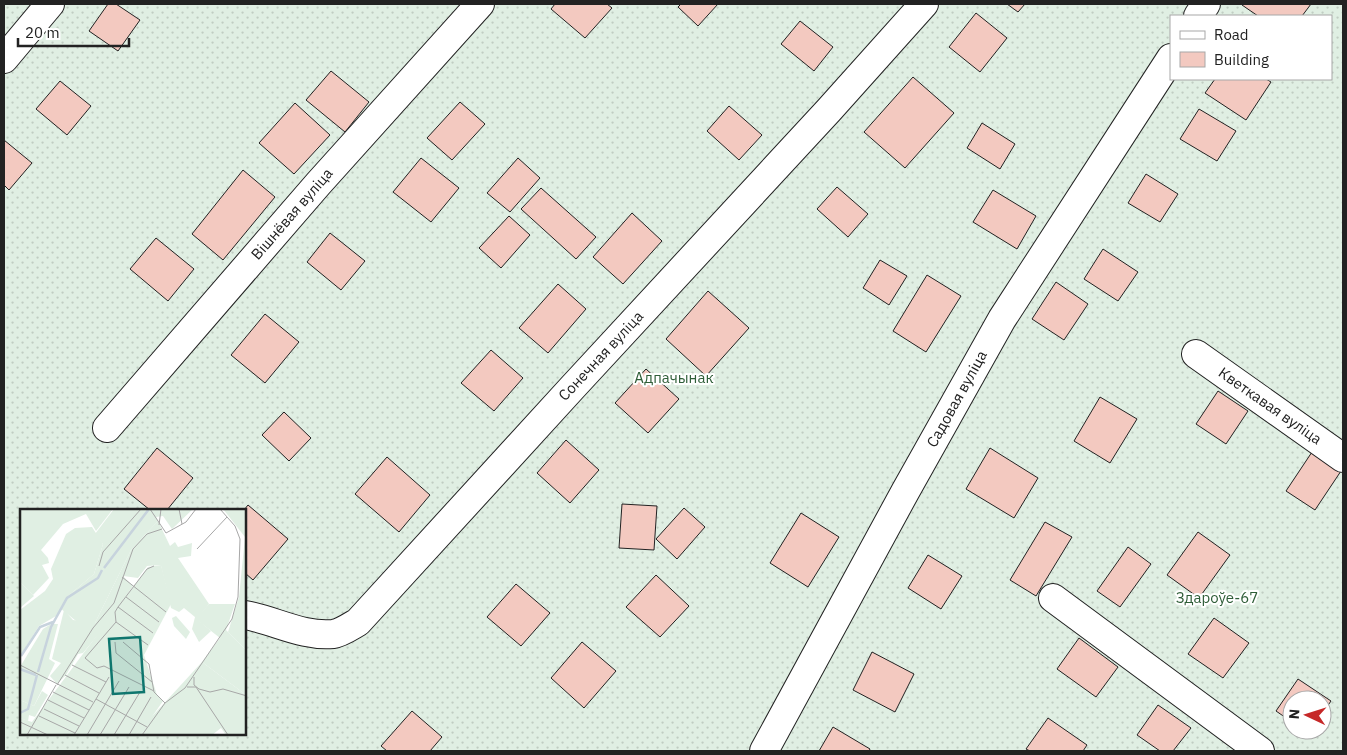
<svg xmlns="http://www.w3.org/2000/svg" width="1347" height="755" viewBox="0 0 1347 755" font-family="'IBM Plex Sans',sans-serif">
	<defs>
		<pattern id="garden-dots" width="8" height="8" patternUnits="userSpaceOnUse" patternTransform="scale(1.25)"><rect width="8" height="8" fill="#e0efe3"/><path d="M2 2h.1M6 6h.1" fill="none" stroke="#c0cdc2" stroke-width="1.8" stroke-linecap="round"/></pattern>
	</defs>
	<rect width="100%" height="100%" fill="#fff"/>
	<path fill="url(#garden-dots)" stroke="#6f6f6f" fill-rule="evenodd" d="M4 4H1343V751H4ZM1171 16H1331V79H1171ZM21 510H245V734H21ZM1292 700H1322V730H1292Z"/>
	<g fill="#f3c9c0" stroke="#222">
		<polygon points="108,4 116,4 140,20 118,51 89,31"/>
		<polygon points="555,4 607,4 612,8 585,38 551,9"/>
		<polygon points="681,4 718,4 698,26 678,7"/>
		<polygon points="1007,4 1025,4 1018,12"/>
		<polygon points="1243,4 1311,4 1302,16 1258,16 1242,5"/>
		<polygon points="976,13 1007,38 980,72 949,47"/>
		<polygon points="800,21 833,47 814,71 781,44"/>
		<polygon points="331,71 369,102 345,132 306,100"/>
		<polygon points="913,77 954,113 905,168 864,132"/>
		<polygon points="1215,79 1266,79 1271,82 1246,120 1205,93"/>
		<polygon points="60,81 91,106 67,135 36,109"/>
		<polygon points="460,102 485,124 452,160 427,138"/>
		<polygon points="295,103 330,135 294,174 259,143"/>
		<polygon points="729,106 762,135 739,160 707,131"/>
		<polygon points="1199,109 1236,131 1217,161 1180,139"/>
		<polygon points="982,123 1015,144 1000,169 967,148"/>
		<polygon points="4,140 32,163 9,190 4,185"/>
		<polygon points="421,158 459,188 431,222 393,192"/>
		<polygon points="518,158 540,178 510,212 487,193"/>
		<polygon points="243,170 275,197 223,260 192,234"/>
		<polygon points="1146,174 1178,194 1160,222 1128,203"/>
		<polygon points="837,187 868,214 848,237 817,209"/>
		<polygon points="541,188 596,237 576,259 521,209"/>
		<polygon points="993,190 1036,216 1017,249 973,222"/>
		<polygon points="632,213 662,241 623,284 593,257"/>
		<polygon points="509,216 530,235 501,268 479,248"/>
		<polygon points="330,233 365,261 341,290 307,262"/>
		<polygon points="156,238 194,269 168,301 130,269"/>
		<polygon points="1103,249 1138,272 1118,301 1084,279"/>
		<polygon points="880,260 907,276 889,305 863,288"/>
		<polygon points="927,275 961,296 926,352 893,331"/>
		<polygon points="1056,282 1088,304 1064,340 1032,319"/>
		<polygon points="558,284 586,309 548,353 519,328"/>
		<polygon points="708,291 749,328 706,376 666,339"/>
		<polygon points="265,314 299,342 265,383 231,355"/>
		<polygon points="491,350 523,378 494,411 461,383"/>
		<polygon points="646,369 679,399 648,433 615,403"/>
		<polygon points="1218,391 1248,411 1226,444 1196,424"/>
		<polygon points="1100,397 1137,419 1110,463 1074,441"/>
		<polygon points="284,412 311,438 289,461 262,435"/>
		<polygon points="566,440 599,470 570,503 537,473"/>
		<polygon points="157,448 193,478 167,510 150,510 124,489"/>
		<polygon points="990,448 1038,478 1014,518 966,489"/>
		<polygon points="1314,449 1343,468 1315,510 1286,491"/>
		<polygon points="387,457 430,495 399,532 355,494"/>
		<polygon points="622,504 657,506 654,550 619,548"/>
		<polygon points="248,505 288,539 253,580 245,573 244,510"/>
		<polygon points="684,508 705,527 677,559 656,539"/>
		<polygon points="801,513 839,537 808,587 770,563"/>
		<polygon points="1045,522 1072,537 1036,596 1010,580"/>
		<polygon points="1198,532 1230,555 1199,598 1167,575"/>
		<polygon points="1128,547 1151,564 1120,607 1097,591"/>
		<polygon points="928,555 962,576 941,609 908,588"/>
		<polygon points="656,575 689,606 660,637 626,607"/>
		<polygon points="516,584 550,613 521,646 487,617"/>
		<polygon points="1214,618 1249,643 1223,678 1188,654"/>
		<polygon points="1079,638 1118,667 1096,697 1057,669"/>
		<polygon points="582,642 616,671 584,708 551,678"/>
		<polygon points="872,652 914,674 895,712 853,690"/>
		<polygon points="1298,679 1331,701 1322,714 1322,700 1292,700 1292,722 1276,711"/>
		<polygon points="1158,705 1191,728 1173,751 1160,751 1137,735"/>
		<polygon points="412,711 442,737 430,751 387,751 381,746"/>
		<polygon points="1048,718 1087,745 1083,751 1030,751 1026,749"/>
		<polygon points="833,727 870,749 869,751 819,751"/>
	</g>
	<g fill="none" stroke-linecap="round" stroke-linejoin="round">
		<g stroke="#222" stroke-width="30">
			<g id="minor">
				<polyline points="1198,16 1206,4"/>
				<polyline points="4,59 50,4"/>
				<polyline points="1196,354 1343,458"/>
				<polyline points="107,428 318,184 480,4"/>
				<polyline points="1053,598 1260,751"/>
				<path d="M245 615C274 620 303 637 333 634 341 633 351 626 358 622L571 389 829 110 924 4"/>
				<polyline points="764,751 905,492 1002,319 1171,58"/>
			</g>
		</g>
		<use href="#minor" stroke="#fff" stroke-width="28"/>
	</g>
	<g text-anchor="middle" stroke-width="4" stroke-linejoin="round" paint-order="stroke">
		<g font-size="15" fill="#222" stroke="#fff">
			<text transform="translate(292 214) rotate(-49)" y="5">Вішнёвая вуліца</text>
			<text transform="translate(601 356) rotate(-47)" y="5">Сонечная вуліца</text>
			<text transform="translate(957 399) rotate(-61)" y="5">Садовая вуліца</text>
			<text transform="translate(1270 406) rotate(35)" y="5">Кветкавая вуліца</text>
		</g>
		<g font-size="15" fill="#2f5e38" stroke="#fff">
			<text x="674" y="383">Адпачынак</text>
			<text x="1217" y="603">Здароўе-67</text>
		</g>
	</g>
	<g transform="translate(20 509)">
		<rect width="226" height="226" fill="#fff"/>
		<path d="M156 107 170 123 166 130 154 117 152 109Z" fill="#e0efe3"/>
		<path d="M0 0H93L76 22 66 5 43 15 21 41 28 49 29 54 22 56 29 69 13 86 0 73ZM203 0H226V141L208 123 219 88 225 28ZM138 12 150 37 155 33 158 38 172 34 171 47 158 49 189 95 177 110 191 122 179 133 172 120 175 108 164 99 159 103 151 99 141 56 127 57 118 69 103 67 113 77 90 111 63 144 58 145 46 166 37 175 30 167 41 154 32 150 44 101 53 111 75 114 111 41ZM72 18 83 35 74 65 48 87 36 107 19 117 0 147V101L25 82 33 70 31 60 46 25 55 19ZM182 153 226 186V225L206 226 201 219 192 226H115ZM22 182 28 186 15 208 9 206 8 212 0 209V191L14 197Z" fill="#e0efe3"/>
		<path d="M0 0H32L18 14 0 16ZM145 40 157 51V73L151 76 145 73 141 55 140 46Z" fill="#e0efe3"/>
		<path d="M94 0H173L152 20 143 7 136 8 138 12 111 41 75 114 61 116 40 99 48 87 74 65 83 35 75 25ZM141 56 151 95 124 146 137 186 143 192 129 212 115 226H0V209L12 213 128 58ZM0 73 14 87 0 99ZM189 95H215L206 121 226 141V186L182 153 200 129 176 110ZM31 115H38L29 150 35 154 14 197 0 191V158L23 120Z" fill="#e0efe3"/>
		<path fill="none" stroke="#c7d3dd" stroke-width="2.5" d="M84 59 129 0M1 147 20 118 33 113M0 160 16 166M18 163 31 118 47 89 78 69 82 61M0 204 8 200 17 166"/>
		<path fill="none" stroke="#a7a7a7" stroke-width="1" d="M130 0 146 24 166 13 176 0M159 0 162 15M139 16 141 0M177 40 207 8M79 57 83 43 121 0M102 68 146 103M106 88 139 113M98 98 133 124M96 113 65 149 77 159 84 157 134 182M96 113 95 103 98 98 127 60 134 57M96 113 128 136M95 133 96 144 132 173M103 133 129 155 134 183 145 194M0 156 73 193M52 156 86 173M45 166 79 184M174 168V176L179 180 190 183 203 180 227 187M37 176 73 119 94 94 113 40 127 25 142 20M167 178H176L208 226M33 183 69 201M76 190 89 168M28 191 64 209M24 200 59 217M19 207 55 224M0 213 28 226M7 226 36 176M54 226 76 190 127 218M67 226 99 172M80 226 109 178M94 226 120 183M109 226 131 188M122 226 145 194 165 179 212 110 218 88 220 30 215 17 200 0"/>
		<path fill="#0f766e" fill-opacity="0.15" stroke="#0f766e" stroke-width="2.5" d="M120 128 124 183 93 185 89 130Z"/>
		<rect width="226" height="226" fill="none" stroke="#222" stroke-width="2.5"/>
	</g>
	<rect width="1347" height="755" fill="none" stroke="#222222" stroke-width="10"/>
	<rect x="1170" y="15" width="162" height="65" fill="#ffffff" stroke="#a7a7a7"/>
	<rect x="1180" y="31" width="25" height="8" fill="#ffffff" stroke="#a7a7a7"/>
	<text x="1214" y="40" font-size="15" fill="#222222">Road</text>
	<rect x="1180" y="52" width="25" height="15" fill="#f3c9c0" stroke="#a7a7a7"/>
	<text x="1214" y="65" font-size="15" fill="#222222">Building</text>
	<g transform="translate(1307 715) rotate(274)"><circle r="24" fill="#ffffff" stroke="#a7a7a7"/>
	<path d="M0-4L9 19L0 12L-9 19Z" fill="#c62828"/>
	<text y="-8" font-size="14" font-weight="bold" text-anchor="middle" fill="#222222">N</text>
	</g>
	<path d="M18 38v8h111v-8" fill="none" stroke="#222222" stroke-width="2.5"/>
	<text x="25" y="38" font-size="15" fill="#222222" stroke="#ffffff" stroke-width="4" paint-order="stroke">20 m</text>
</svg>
